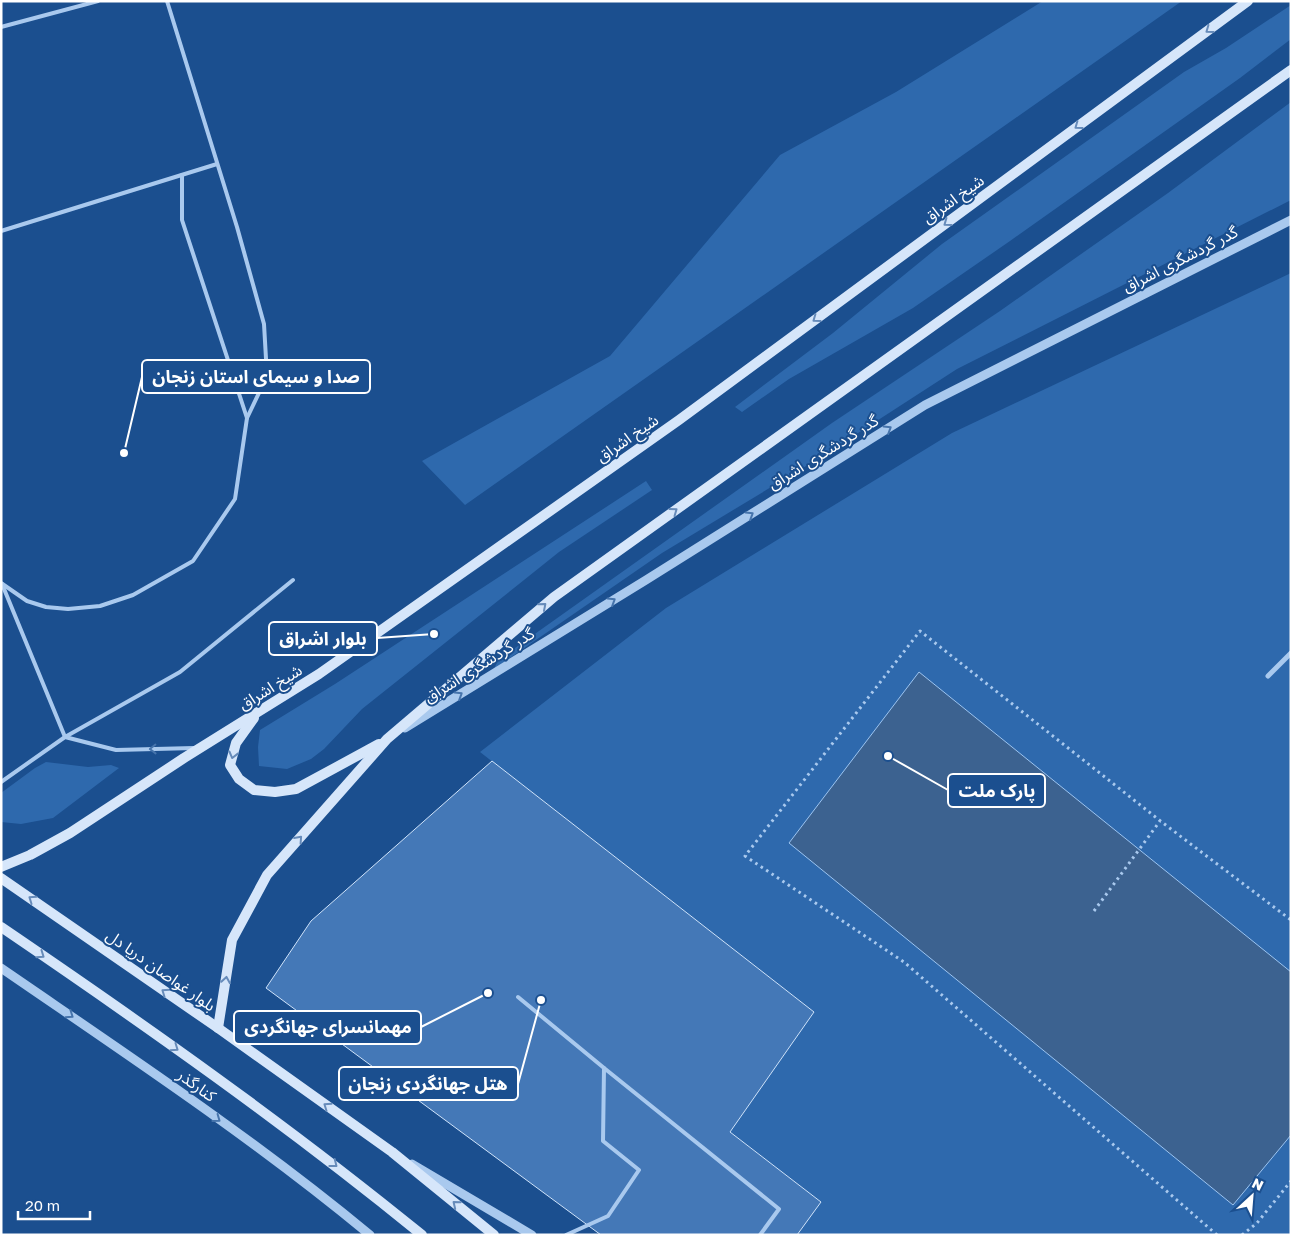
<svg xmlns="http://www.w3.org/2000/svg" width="1292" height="1236" viewBox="0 0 1292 1236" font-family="'Golos Text','Noto Sans Arabic',sans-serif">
	<rect width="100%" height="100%" fill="#1b4f8f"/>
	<g fill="#2e69ad">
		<polygon points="1043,1 1182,1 465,505 422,461 610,356 780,155 896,92"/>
		<polygon points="1291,5 1291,39 1240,78 1010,241 913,308 789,379 742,412 735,407 833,333 942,244 1184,72 1226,48"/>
		<polygon points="1291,102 1291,200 957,369 821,457 662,553 494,669 498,660 832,423 1000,311 1168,193"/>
		<polygon points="1291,273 1291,1235 797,1235 820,1201 730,1132 814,1012 480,752 666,608 952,433"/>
		<polygon points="646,481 652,490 559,552 519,584 362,709 324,749 311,759 287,769 259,766 258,747 260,730 335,684"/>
		<polygon points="46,762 88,767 111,765 119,768 53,818 21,824 1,822 1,793 35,768"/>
	</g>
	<polygon fill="#3c6290" stroke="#9cc4f0" points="919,672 1291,972 1291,1135 1233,1205 789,843"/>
	<polygon fill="#4478b7" stroke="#cfe3fa" points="492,761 814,1012 730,1132 821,1202 797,1235 601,1235 266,988 311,921"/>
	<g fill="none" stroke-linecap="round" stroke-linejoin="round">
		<g stroke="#a9c9ee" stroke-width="3" stroke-dasharray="2.5 4" stroke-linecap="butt">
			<polyline points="1094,911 1160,821"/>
			<polyline points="1217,1235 904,962 745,856 920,631 1163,823 1291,920"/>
			<polyline points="1242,1235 1257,1223 1291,1181"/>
		</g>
		<g stroke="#a9c9ee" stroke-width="4">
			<polyline points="1,27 98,1"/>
			<polyline points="182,175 182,220 247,418"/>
			<polyline points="1,231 217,164"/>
			<polyline points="1,583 27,601 46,607 68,609 100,606 133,595 193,561 235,499 247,418 267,376 264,324 237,227 167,1"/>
			<polyline points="2,584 65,737 180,672 293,580"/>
			<polyline points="1,782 65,737 116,750 194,748"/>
			<polyline points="518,997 604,1068"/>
			<polyline points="566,1235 608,1216 639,1170 603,1141 604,1068 779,1209 760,1235"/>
		</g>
		<polyline stroke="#a9c9ee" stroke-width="5" points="1268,676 1291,653"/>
		<g stroke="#a9c9ee" stroke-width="9">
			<polyline points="405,728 646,580 925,405 1291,220"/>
			<path d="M1 968C126 1054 253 1138 370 1235"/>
			<polyline points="412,1164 532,1235"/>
		</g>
		<g stroke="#d6e6fa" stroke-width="10">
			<polyline points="254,718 236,743 230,765 239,779 254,790 275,792 296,789 379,744"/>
			<polyline points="1,867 30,855 70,833 184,758 319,674 679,420 1248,1"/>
			<polyline points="1,878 218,1028 392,1152 494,1235"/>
			<path d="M1 927C145 1025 287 1125 422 1235"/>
			<polyline points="218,1028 232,940 267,875 387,739 554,597 1291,70"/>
		</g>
	</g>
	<defs><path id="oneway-chevron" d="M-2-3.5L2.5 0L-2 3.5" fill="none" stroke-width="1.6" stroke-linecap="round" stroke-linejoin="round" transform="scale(1.25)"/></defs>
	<g stroke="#668bba">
		<use href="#oneway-chevron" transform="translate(1209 30) rotate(144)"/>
		<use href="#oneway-chevron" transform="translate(1078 126) rotate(144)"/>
		<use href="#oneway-chevron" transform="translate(947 223) rotate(144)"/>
		<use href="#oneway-chevron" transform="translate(816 319) rotate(144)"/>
		<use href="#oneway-chevron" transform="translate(674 511) rotate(-36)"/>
		<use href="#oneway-chevron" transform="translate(543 606) rotate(-41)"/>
		<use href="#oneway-chevron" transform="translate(233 755) rotate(104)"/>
		<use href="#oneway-chevron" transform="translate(299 839) rotate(-48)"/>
		<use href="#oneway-chevron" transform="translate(32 899) rotate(-145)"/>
		<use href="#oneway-chevron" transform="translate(41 955) rotate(35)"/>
		<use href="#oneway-chevron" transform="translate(226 980) rotate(-81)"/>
		<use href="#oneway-chevron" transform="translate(165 992) rotate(-145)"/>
		<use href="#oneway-chevron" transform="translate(175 1048) rotate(35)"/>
		<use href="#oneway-chevron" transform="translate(327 1106) rotate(-145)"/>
		<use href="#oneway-chevron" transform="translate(334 1164) rotate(38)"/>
		<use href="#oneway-chevron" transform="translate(456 1204) rotate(-141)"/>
	</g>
	<g stroke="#4674ac">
		<use href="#oneway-chevron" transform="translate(888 429) rotate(-32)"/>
		<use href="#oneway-chevron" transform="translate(750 515) rotate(-32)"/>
		<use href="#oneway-chevron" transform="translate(612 601) rotate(-32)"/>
		<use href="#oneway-chevron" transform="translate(459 695) rotate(-32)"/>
		<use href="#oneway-chevron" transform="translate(153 749) rotate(179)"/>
		<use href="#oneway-chevron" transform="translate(70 1015) rotate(35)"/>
		<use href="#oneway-chevron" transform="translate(217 1119) rotate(36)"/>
	</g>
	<g text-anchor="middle" stroke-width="4" stroke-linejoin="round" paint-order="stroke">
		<g font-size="16" fill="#fff" stroke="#1b4f8f">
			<text transform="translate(953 199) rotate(-36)" y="6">شیخ اشراق</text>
			<text transform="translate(1180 259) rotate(-27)" y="6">گدر گردشگری اشراق</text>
			<text transform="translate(627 438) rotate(-35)" y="6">شیخ اشراق</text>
			<text transform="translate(823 452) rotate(-32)" y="6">گدر گردشگری اشراق</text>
			<text transform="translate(479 665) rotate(-32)" y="6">گدر گردشگری اشراق</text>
			<text transform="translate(270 687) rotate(-32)" y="6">شیخ اشراق</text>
			<text transform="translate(161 970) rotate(35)" y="6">بلوار غواصان دریا دل</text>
			<text transform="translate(197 1085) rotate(36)" y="6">کنارگذر</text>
		</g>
	</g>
	<path fill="none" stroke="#fff" stroke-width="2" d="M124 453L142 377M434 634L377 638M888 756L948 790M488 993L421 1027M541 1000L518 1084"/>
	<g fill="#fff" stroke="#1b4f8f" stroke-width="2">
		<circle cx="124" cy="453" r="5"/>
		<circle cx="434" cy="634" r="5"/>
		<circle cx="888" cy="756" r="5"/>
		<circle cx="488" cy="993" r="5"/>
		<circle cx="541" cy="1000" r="5"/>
	</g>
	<g fill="#1b4f8f" stroke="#fff" stroke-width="2">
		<rect x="142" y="360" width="228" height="33" rx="5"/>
		<rect x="269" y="622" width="108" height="33" rx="5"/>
		<rect x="948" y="774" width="97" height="33" rx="5"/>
		<rect x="234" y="1011" width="187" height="33" rx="5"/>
		<rect x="339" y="1067" width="179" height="33" rx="5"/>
	</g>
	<g font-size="18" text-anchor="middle" font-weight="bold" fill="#fff">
		<text x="256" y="383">صدا و سیمای استان زنجان</text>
		<text x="323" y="645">بلوار اشراق</text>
		<text x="997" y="797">پارک ملت</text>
		<text x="328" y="1033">مهمانسرای جهانگردی</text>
		<text x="428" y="1090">هتل جهانگردی زنجان</text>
	</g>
	<rect width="1292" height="1236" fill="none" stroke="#ffffff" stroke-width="5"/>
	<g transform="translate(1252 1196) rotate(26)" stroke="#1b4f8f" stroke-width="4" paint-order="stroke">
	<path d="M0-4L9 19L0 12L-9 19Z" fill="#ffffff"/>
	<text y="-8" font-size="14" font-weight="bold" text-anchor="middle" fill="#ffffff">N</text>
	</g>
	<path d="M18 1211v8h72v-8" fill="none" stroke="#ffffff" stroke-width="2.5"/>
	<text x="25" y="1211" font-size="15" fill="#ffffff" stroke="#1b4f8f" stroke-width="4" paint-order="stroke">20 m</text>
</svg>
